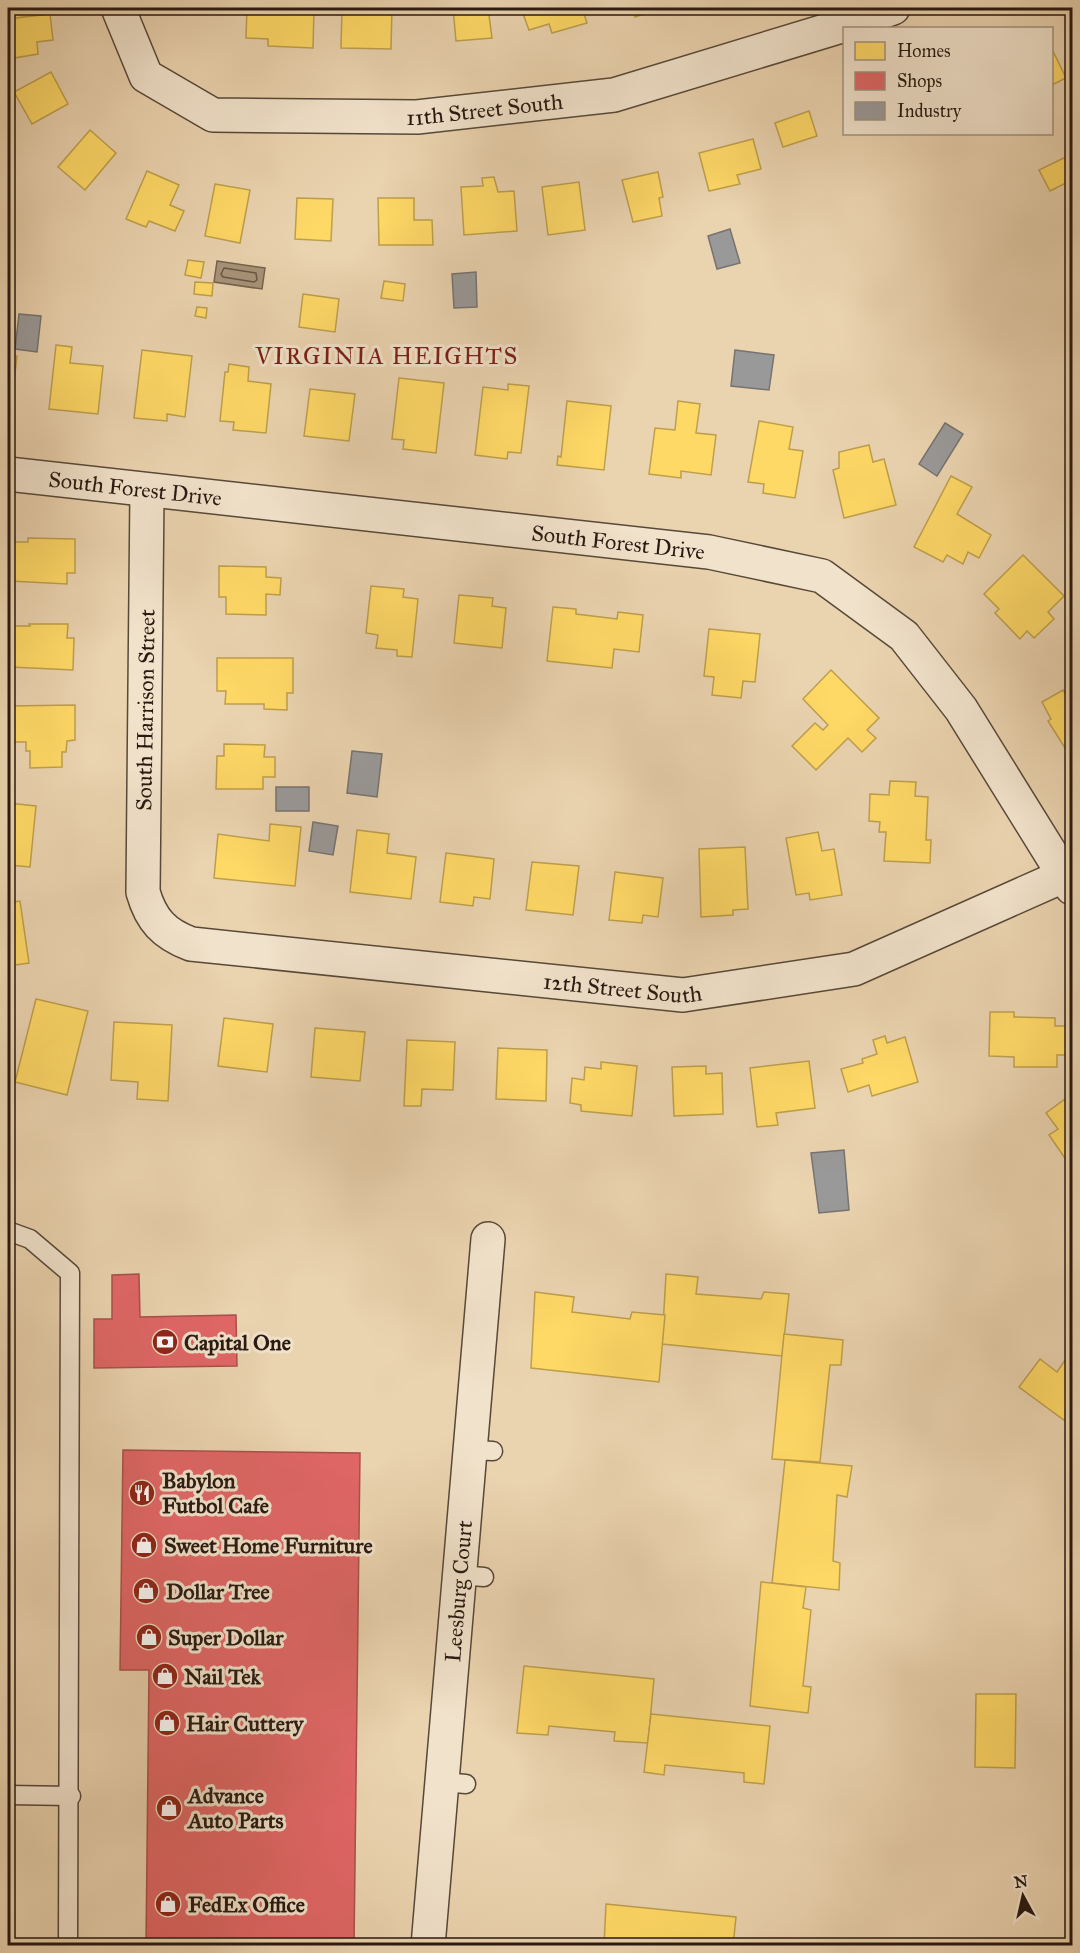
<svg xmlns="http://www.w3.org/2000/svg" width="1080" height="1953" viewBox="0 0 1080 1953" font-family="'IM FELL Great Primer',serif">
	<rect width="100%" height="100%" fill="#ead3af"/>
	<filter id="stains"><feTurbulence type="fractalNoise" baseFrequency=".00333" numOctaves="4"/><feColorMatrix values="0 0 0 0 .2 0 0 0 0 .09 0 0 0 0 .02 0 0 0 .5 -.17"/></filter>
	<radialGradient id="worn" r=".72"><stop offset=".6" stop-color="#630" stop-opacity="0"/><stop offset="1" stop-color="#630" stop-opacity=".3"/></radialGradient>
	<polygon fill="#a89479" stroke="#75634f" stroke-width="1.5" points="217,261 265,268 262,289 214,282"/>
	<g fill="#ffd966" stroke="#be9f4c" stroke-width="1.5">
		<polygon points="8,8 49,8 50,14 8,19"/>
		<polygon points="247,8 314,8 313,48 268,46 268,39 246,38"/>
		<polygon points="342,8 392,8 391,49 341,48"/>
		<polygon points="453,8 488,8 492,38 456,41"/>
		<polygon points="521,8 582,8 587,23 552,33 549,24 529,30"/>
		<polygon points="632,8 662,8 635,17"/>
		<polygon points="50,14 53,40 37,42 38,54 8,59 8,19"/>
		<polygon points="1052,49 1066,78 1052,85"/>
		<polygon points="51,72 68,104 32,124 14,92"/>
		<polygon points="809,111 817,136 783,147 775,123"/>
		<polygon points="90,130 116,153 85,190 58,167"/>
		<polygon points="753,139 761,169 737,175 740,184 709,191 699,153"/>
		<polygon points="1072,154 1072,180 1050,191 1039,170"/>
		<polygon points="147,171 179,185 170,205 184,211 175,231 149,221 146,227 126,219"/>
		<polygon points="658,172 663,197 659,198 662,216 633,222 622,180"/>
		<polygon points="494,177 498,192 514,191 517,231 464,235 461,187 483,186 482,178"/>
		<polygon points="579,182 585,230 548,235 542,187"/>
		<polygon points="215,184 250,190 240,243 205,236"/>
		<polygon points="297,198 333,199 331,241 295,239"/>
		<polygon points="378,198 414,198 414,220 432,220 433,245 379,245"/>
		<polygon points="188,260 204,262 201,278 185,275"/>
		<polygon points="384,281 405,284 403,301 381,298"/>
		<polygon points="195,282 213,283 212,296 194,294"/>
		<polygon points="303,294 339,299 335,332 299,327"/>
		<polygon points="197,307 207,308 206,318 195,316"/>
		<polygon points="8,333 13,334 11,355 17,356 11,407 8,407"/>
		<polygon points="56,345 72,347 70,363 103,366 98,414 49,409"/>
		<polygon points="142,350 192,356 185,417 167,414 167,421 134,418"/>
		<polygon points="229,364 249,367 248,381 271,384 266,433 233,430 234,422 220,421 225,372 228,372"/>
		<polygon points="399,378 444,383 436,453 403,449 404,440 392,439"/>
		<polygon points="508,384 529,386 521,453 508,452 507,459 475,455 483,387 508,390"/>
		<polygon points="310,389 355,394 349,441 304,436"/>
		<polygon points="567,401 611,406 604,470 557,465 558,456 561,457"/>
		<polygon points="678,401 700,404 696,433 716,435 711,475 681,471 681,478 649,474 655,428 675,430"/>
		<polygon points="759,421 793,427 789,449 803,451 795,498 763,493 764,484 748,482"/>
		<polygon points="869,445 873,462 884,459 896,505 844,518 833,470 839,468 839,452"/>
		<polygon points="951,476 972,487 957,514 991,535 979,558 968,552 963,564 947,555 943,562 914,547"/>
		<polygon points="28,538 75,539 75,573 67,573 67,584 10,581 11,542 28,542"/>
		<polygon points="1023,555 1064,596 1048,612 1054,619 1034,638 1027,631 1020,639 995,613 999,609 984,594"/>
		<polygon points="219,566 266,567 266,577 281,578 280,595 266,594 266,615 226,614 226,597 219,597"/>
		<polygon points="371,586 404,589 403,597 418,599 412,657 397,656 397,650 376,648 378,635 366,633"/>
		<polygon points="459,595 493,598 492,606 506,608 502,648 454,643"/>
		<polygon points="553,607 576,609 576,614 617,619 618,612 643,615 639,652 614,649 612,668 547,661"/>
		<polygon points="29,624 68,624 67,638 74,638 73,670 10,667 8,632 11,632 11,626 30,626"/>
		<polygon points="709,629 760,634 755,682 743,681 741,698 712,695 714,677 704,676"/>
		<polygon points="217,658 293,658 293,693 287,693 287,710 264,709 264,704 225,704 226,691 217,691"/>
		<polygon points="831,670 879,718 867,730 876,738 862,752 848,738 816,770 792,746 815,723 823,730 828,725 803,699"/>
		<polygon points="1063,690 1072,704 1072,755 1068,747 1065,748 1048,721 1051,719 1042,702"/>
		<polygon points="75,705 75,740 67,741 66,752 62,752 62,767 30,768 30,751 26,751 26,742 9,742 9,706"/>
		<polygon points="224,744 265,745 264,757 275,757 275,777 263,777 263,789 216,789 217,756 224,756"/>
		<polygon points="890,781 916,782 915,796 928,797 926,840 931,840 930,863 884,861 886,832 879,832 880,822 869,821 870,794 889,795"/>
		<polygon points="8,803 36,806 30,867 8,865"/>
		<polygon points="270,824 301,827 295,886 214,878 218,834 269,841"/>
		<polygon points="357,830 389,834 387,853 416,857 411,899 350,892"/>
		<polygon points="818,832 822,851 834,849 842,895 810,900 809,893 796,895 786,838"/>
		<polygon points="745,847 748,909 733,910 733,915 701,917 699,849"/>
		<polygon points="446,853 494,859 490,899 474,897 473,906 440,902"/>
		<polygon points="532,862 579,866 573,915 526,910"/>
		<polygon points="615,872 663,878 658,917 643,915 642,923 609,920"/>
		<polygon points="20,901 29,963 8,966 8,903"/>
		<polygon points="36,999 88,1011 67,1095 15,1082"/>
		<polygon points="990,1012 1014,1012 1014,1017 1055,1018 1055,1026 1072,1026 1072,1055 1057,1055 1057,1067 1014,1067 1014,1057 989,1056"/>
		<polygon points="224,1018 273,1024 267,1072 218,1066"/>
		<polygon points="114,1022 172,1025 168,1101 137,1099 138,1082 111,1080"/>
		<polygon points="315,1028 365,1032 360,1081 311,1077"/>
		<polygon points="885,1036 887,1043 905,1037 918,1082 872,1096 869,1085 848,1092 841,1069 863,1063 862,1059 877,1054 873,1040"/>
		<polygon points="407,1040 455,1042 453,1090 422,1089 421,1106 404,1106"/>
		<polygon points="498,1048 547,1050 546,1101 496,1099"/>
		<polygon points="809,1061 815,1108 776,1113 778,1125 757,1127 750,1068"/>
		<polygon points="601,1062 637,1066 632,1116 581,1111 581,1105 570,1103 572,1078 584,1080 585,1067 601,1069"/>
		<polygon points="706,1066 706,1074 722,1073 723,1114 674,1116 672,1067"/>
		<polygon points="1072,1094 1072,1166 1071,1167 1049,1135 1058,1129 1046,1113"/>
		<polygon points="666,1274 698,1277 696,1294 761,1299 764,1292 789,1294 782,1356 662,1344"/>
		<polygon points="535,1292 574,1297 572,1312 630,1319 632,1312 665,1315 659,1382 531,1368"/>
		<polygon points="784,1334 843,1340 841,1365 830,1365 820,1462 772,1459"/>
		<polygon points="1072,1350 1072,1426 1019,1387 1040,1359 1057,1372"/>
		<polygon points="785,1460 852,1466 847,1497 837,1495 833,1561 840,1563 839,1590 772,1583"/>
		<polygon points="761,1582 806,1587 803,1608 811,1610 803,1686 811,1687 808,1713 750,1706"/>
		<polygon points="524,1666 654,1679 648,1743 614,1741 615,1732 549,1726 548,1735 517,1733"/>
		<polygon points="976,1694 1016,1694 1015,1768 975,1767"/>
		<polygon points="651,1714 770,1726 764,1784 744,1782 744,1773 665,1765 664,1775 644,1772"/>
		<polygon points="606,1904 736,1917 733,1946 604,1946"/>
	</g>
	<g fill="#e06666" stroke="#a94f4c" stroke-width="1.5">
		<polygon points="139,1274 140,1317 236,1315 237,1366 94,1368 94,1319 112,1319 112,1275"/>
		<polygon points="123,1450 360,1453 354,1946 146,1946 149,1670 120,1670"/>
	</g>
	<g fill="#999" stroke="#777370" stroke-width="1.5">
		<polygon points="730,229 740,263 717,269 708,236"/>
		<polygon points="476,272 477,307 454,308 452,274"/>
		<polygon points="19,314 41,316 37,352 15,349"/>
		<polygon points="735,350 774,355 769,390 731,386"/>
		<polygon points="945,423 963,434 937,476 919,464"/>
		<rect x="8" y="746" width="4" height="24"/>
		<polygon points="352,751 382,754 377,797 347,793"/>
		<rect x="276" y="787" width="33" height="24"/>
		<polygon points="313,822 338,826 333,855 309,851"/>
		<polygon points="844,1150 849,1210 819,1213 811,1153"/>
	</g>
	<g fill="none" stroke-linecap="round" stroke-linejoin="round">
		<polygon stroke="#685645" stroke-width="1.5" points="224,268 256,273 257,280 254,282 223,277 221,274"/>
		<g stroke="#584838" stroke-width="21">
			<g id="service">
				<polyline points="8,1231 30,1239 70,1273 68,1946"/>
				<polyline points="470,1450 493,1451"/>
				<polyline points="459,1575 484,1577"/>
				<polyline points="442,1782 466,1784"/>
				<polyline points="8,1795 71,1796"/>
			</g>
		</g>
		<g stroke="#584838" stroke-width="36">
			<g id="minor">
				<path id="s1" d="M118 8 146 76 213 115 417 117 614 95 848 24 893 8"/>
				<path id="s2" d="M8 474 709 552 822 576 904 636 961 709 1072 888"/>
				<path id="s3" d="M147 491 143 892C151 920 164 934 191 944L683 995 854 969 1072 872"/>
				<path id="s4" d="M428 1946 488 1239"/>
			</g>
		</g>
		<use href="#service" stroke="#f1e2cb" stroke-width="18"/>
		<use href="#minor" stroke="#f1e2cb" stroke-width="33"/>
	</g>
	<defs>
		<g id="bank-disc" transform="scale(1.35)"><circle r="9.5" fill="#8f2418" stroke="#f1e2cb"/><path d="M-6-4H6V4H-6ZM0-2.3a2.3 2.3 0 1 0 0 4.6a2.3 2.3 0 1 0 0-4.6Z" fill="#fff"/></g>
		<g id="restaurant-disc" transform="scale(1.35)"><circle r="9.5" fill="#8f2418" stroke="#f1e2cb"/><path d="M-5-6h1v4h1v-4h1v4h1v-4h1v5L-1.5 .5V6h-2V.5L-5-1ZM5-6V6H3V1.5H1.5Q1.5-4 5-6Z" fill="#fff"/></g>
		<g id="shop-disc" transform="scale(1.35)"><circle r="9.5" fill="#8f2418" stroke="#f1e2cb"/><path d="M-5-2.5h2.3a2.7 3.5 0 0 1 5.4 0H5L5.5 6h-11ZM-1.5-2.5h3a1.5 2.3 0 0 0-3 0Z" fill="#fff"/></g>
	</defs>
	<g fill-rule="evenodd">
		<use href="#bank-disc" x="165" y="1342"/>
		<use href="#restaurant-disc" x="142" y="1493"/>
		<use href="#shop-disc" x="144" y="1545"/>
		<use href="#shop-disc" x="146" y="1591"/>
		<use href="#shop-disc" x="149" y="1637"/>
		<use href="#shop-disc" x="165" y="1676"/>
		<use href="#shop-disc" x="167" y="1723"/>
		<use href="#shop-disc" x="169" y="1808"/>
		<use href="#shop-disc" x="168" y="1904"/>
	</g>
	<g text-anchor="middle" stroke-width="6" stroke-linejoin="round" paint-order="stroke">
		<g font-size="22" fill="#281911" stroke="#f1e2cb">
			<text dy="8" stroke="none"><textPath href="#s1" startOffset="423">11th Street South</textPath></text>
			<text dy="8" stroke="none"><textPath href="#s2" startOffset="128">South Forest Drive</textPath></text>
			<text dy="8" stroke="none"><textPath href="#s2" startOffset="614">South Forest Drive</textPath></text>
			<text transform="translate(145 710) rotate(-89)" y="8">South Harrison Street</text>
			<text dy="8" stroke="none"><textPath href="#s3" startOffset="909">12th Street South</textPath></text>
			<text dy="8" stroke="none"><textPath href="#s4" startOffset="356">Leesburg Court</textPath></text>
		</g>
		<g font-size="22" font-weight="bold" fill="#281911" stroke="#f1e2cb" text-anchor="start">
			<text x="184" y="1350">Capital One</text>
			<text x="162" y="1488">Babylon<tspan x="162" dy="25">Futbol Cafe</tspan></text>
			<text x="164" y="1553">Sweet Home Furniture</text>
			<text x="166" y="1599">Dollar Tree</text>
			<text x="168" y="1645">Super Dollar</text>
			<text x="184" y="1684">Nail Tek</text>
			<text x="186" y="1731">Hair Cuttery</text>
			<text x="188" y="1803">Advance<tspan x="188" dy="25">Auto Parts</tspan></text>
			<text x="188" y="1912">FedEx Office</text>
		</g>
		<g font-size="24" letter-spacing="1.5" fill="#7a1f14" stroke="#f1e2cb">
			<text x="387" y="364">VIRGINIA HEIGHTS</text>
		</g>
	</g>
	<rect width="1080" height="1953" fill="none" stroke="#ead3af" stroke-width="30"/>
	<rect x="9" y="9" width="1062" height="1935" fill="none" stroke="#281911" stroke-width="3"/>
	<rect x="15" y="15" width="1050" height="1923" fill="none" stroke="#281911" stroke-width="1.5"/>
	<rect x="843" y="27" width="210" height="108" fill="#f1e2cb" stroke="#a19281" stroke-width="1.5"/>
	<rect x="855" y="42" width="30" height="18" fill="#ffd966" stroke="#a19281" stroke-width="1.5"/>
	<text x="897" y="57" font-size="18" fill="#281911">Homes</text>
	<rect x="855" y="72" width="30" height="18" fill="#e06666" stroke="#a19281" stroke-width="1.5"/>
	<text x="897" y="87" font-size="18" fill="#281911">Shops</text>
	<rect x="855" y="102" width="30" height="18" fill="#999999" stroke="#a19281" stroke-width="1.5"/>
	<text x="897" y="117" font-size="18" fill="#281911">Industry</text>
	<g transform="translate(1023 1896) rotate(352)" stroke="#f1e2cb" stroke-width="4.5" paint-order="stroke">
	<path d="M0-4.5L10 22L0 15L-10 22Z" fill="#281911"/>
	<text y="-9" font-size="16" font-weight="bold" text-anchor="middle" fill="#281911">N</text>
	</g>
	<rect width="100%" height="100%" filter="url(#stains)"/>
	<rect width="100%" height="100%" fill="url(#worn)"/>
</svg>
